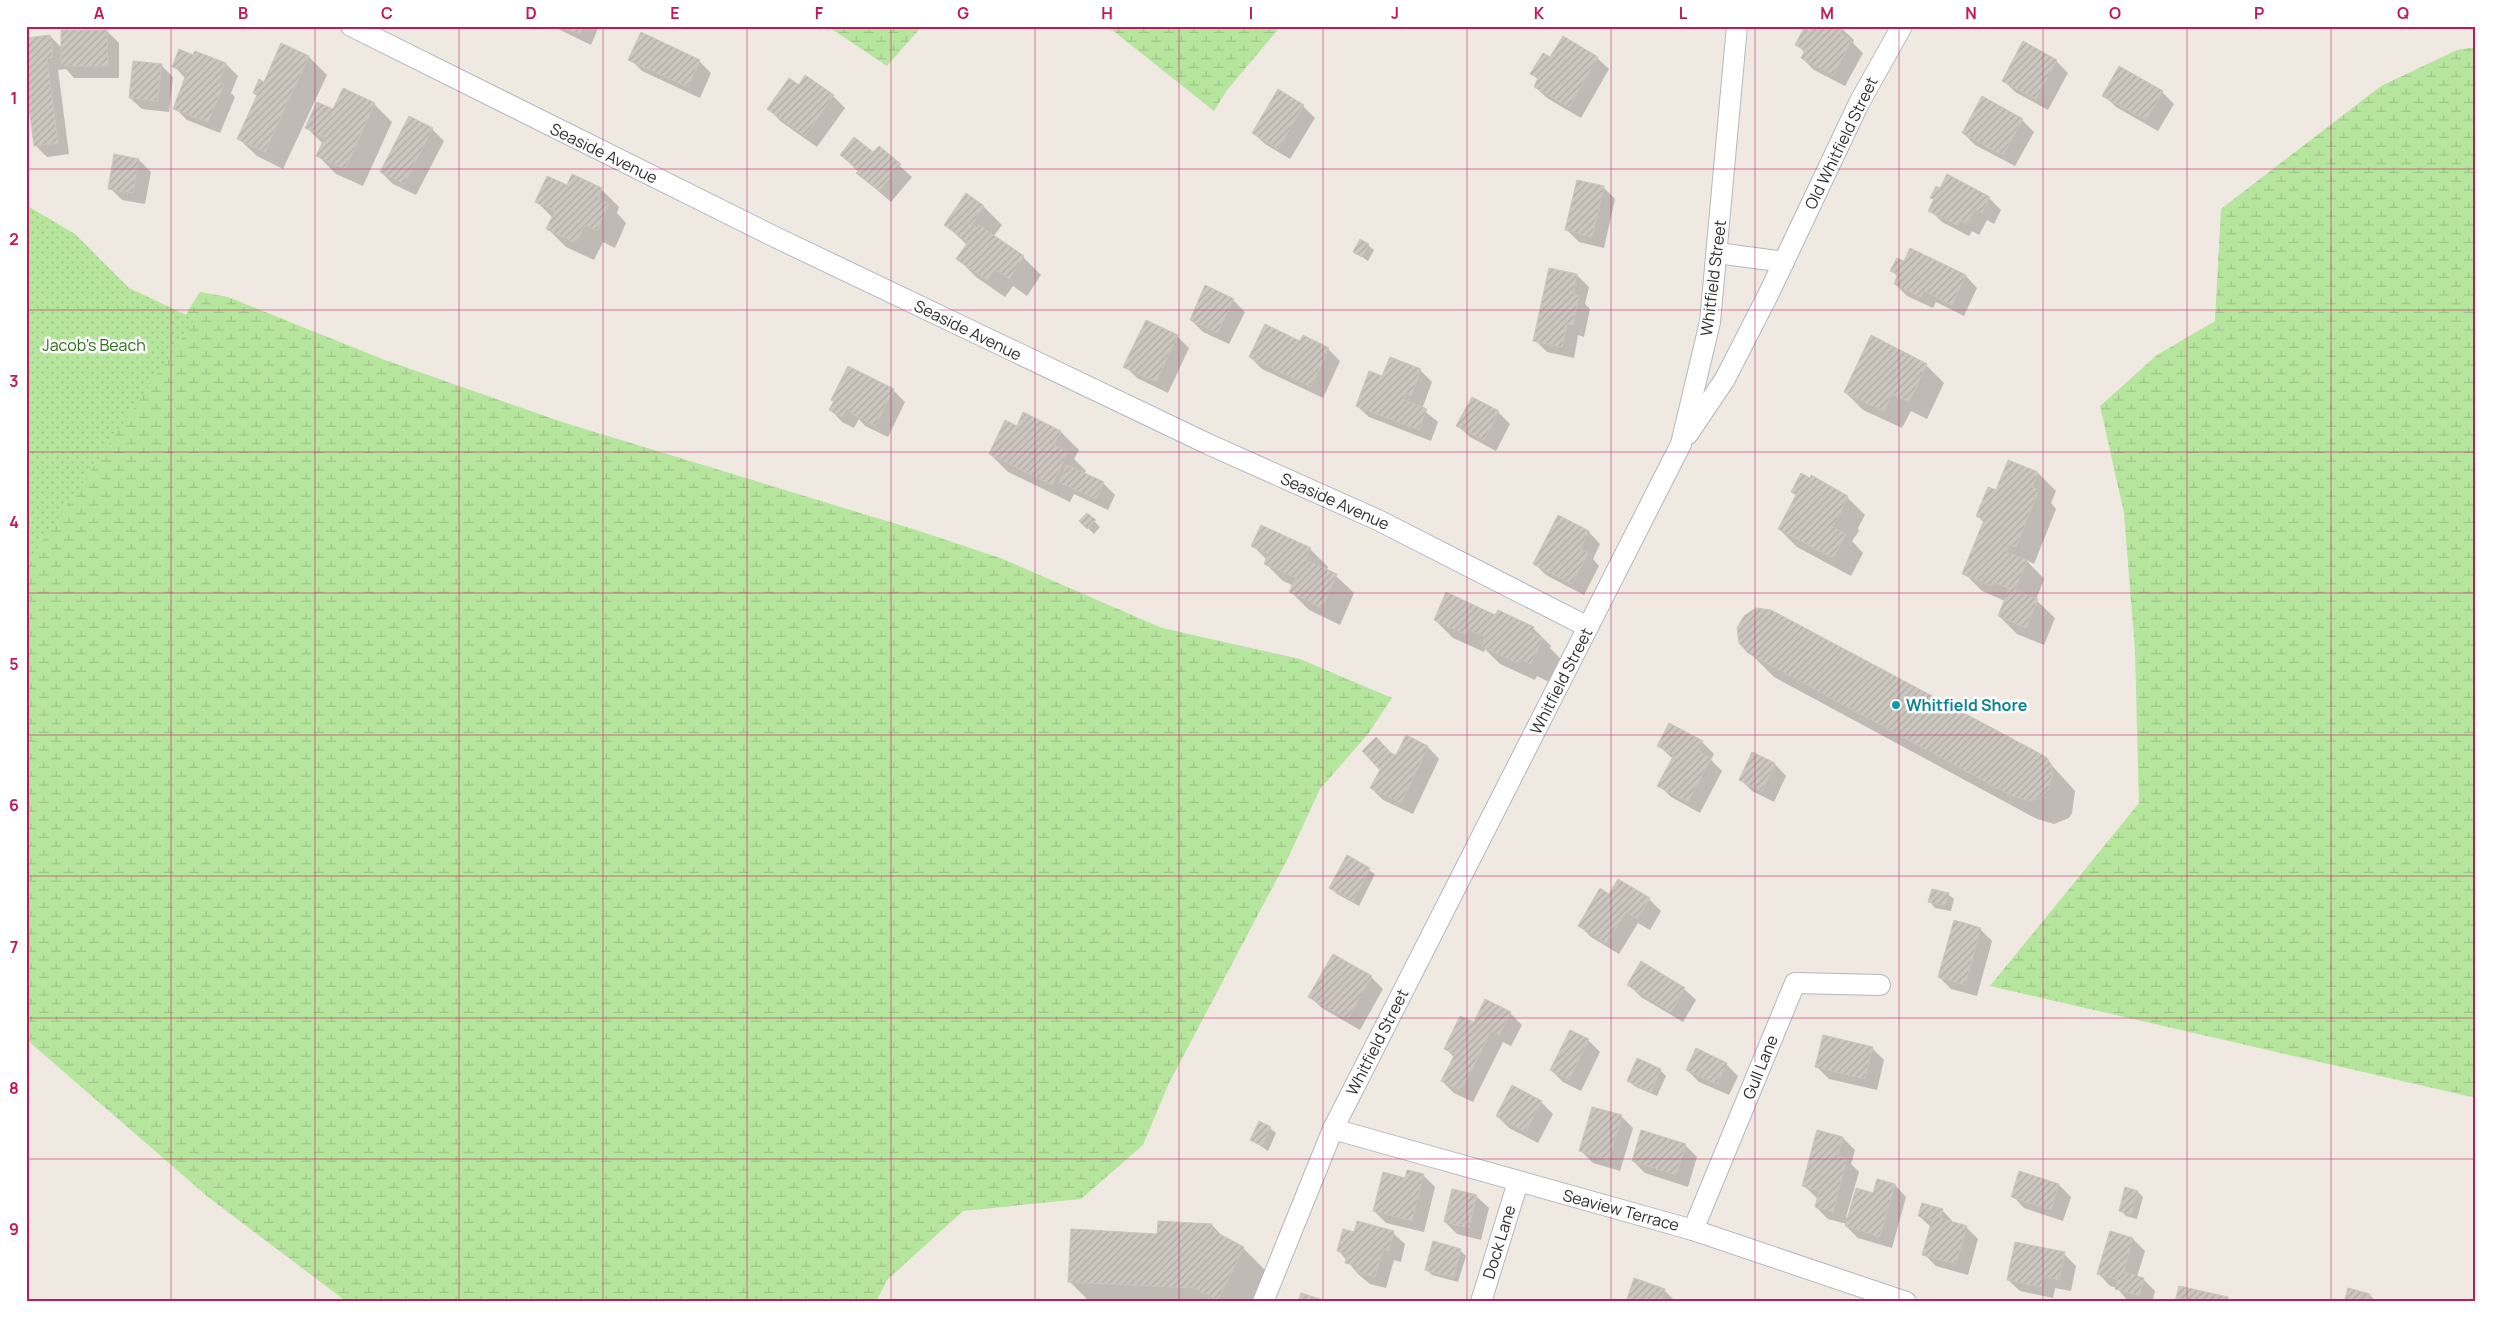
<svg xmlns="http://www.w3.org/2000/svg" width="2502" height="1328" viewBox="0 0 2502 1328" font-family="Manrope,sans-serif">
	<defs>
		<pattern id="wetland-marsh" width="20" height="14" patternUnits="userSpaceOnUse" patternTransform="scale(1.25)"><rect width="20" height="14" fill="#b6e59e"/><path d="M1 5h8M5 5V1M11 12h8M15 12V8" fill="none" stroke="#9dc588"/></pattern>
		<pattern id="park-dots" width="8" height="8" patternUnits="userSpaceOnUse" patternTransform="scale(1.25)"><rect width="8" height="8" fill="#b6e59e"/><path d="M2 2h.1M6 6h.1" fill="none" stroke="#9dc588" stroke-width="1.8" stroke-linecap="round"/></pattern>
		<pattern id="building-hatch" width="6" height="6" patternUnits="userSpaceOnUse" patternTransform="scale(1.25)"><rect width="6" height="6" fill="#cbc7bf"/><path d="M-1 1l2-2M0 6l6-6M5 7l2-2" fill="none" stroke="#afaba4"/></pattern>
	</defs>
	<rect width="100%" height="100%" fill="#efe9e1"/>
	<g fill="url(#wetland-marsh)">
		<polygon points="827,26 922,26 887,66"/>
		<polygon points="1107,26 1281,26 1227,90 1214,111"/>
		<polygon points="2476,47 2476,1098 1990,986 2139,803 2135,651 2124,513 2100,406 2157,355 2215,321 2221,209 2381,86 2457,50"/>
		<polygon points="200,292 228,297 385,360 562,422 913,529 1003,559 1162,628 1300,659 1392,698 1368,734 1320,789 1287,860 1169,1083 1143,1145 1081,1199 963,1211 887,1280 876,1302 347,1302 208,1197 26,1039 26,564"/>
	</g>
	<polygon fill="url(#park-dots)" points="26,205 75,234 129,288 195,319 26,565"/>
	<g fill="#0003">
		<polygon points="552,26 599,26 591,45"/>
		<polygon points="1839,26 1854,40 1853,43 1863,53 1845,86 1814,70 1802,58 1805,53 1797,45 1811,33"/>
		<polygon points="107,31 119,43 119,78 74,78 66,69 58,70 69,154 47,157 36,146 26,74 50,36 62,48"/>
		<polygon points="282,45 309,57 327,75 283,169 257,156 239,139 258,97 254,93 264,83"/>
		<polygon points="196,52 226,64 238,76 231,93 235,97 220,133 187,120 175,108 186,79 174,66 194,56"/>
		<polygon points="1597,58 1609,69 1581,118 1547,98 1535,87 1539,80 1532,74 1551,59"/>
		<polygon points="630,59 699,61 711,73 700,98 642,71"/>
		<polygon points="2056,61 2068,73 2048,110 2015,92 2003,80"/>
		<polygon points="161,65 173,77 169,112 142,109 130,98"/>
		<polygon points="799,87 833,96 845,108 817,147 780,121 769,109"/>
		<polygon points="2162,92 2174,104 2158,131 2116,107 2104,95"/>
		<polygon points="374,104 392,122 363,186 336,174 318,156 323,144 307,128 334,111"/>
		<polygon points="1303,106 1315,118 1290,159 1265,144 1253,133"/>
		<polygon points="2022,120 2034,132 2015,166 1975,145 1963,133"/>
		<polygon points="432,129 444,141 416,195 393,184 381,172"/>
		<polygon points="879,148 912,177 891,202 870,184 841,154 874,154"/>
		<polygon points="139,160 151,172 145,204 122,200 110,188"/>
		<polygon points="568,186 601,189 619,207 617,213 626,223 615,248 603,242 594,260 566,247 548,229 553,218 537,202"/>
		<polygon points="1603,187 1615,199 1604,248 1579,242 1567,230"/>
		<polygon points="966,195 984,207 1002,225 994,236 1023,257 1041,275 1027,296 1013,286 1005,297 976,277 958,259 967,245 946,225"/>
		<polygon points="1932,197 1989,198 2001,210 1994,224 1987,220 1979,235 1972,231 1969,236 1942,222 1930,210 1935,201"/>
		<polygon points="1368,245 1374,250 1368,261 1355,252"/>
		<polygon points="1905,263 1966,276 1977,288 1964,316 1936,302 1933,308 1907,296 1895,284 1898,277 1892,271"/>
		<polygon points="1577,275 1589,287 1585,304 1590,309 1584,337 1578,335 1574,358 1547,352 1535,340"/>
		<polygon points="1233,300 1245,312 1229,344 1203,332 1191,320"/>
		<polygon points="1177,336 1189,348 1168,393 1137,378 1125,366"/>
		<polygon points="1872,337 1926,365 1944,383 1927,419 1911,411 1902,428 1863,410 1845,392"/>
		<polygon points="1301,343 1328,349 1340,361 1323,398 1262,369 1250,357"/>
		<polygon points="1420,370 1432,382 1422,409 1438,422 1431,441 1369,417 1357,406 1383,377"/>
		<polygon points="893,390 905,402 888,437 865,426 859,419 854,428 842,422 831,410"/>
		<polygon points="1498,412 1510,424 1496,451 1470,437 1458,426"/>
		<polygon points="1024,414 1061,432 1079,450 1074,459 1086,471 1084,474 1103,483 1115,495 1108,510 1074,494 1070,502 1008,472 990,454 1017,427"/>
		<polygon points="2009,461 2038,473 2056,491 2051,503 2056,509 2034,564 2026,560 2044,579 2036,600 2055,618 2044,645 2017,634 1999,616 2005,601 1982,591 1964,573 1984,523 1978,516 1997,491"/>
		<polygon points="1792,492 1847,497 1865,515 1858,528 1859,531 1852,541 1863,553 1851,576 1797,547 1779,529 1797,496"/>
		<polygon points="1087,514 1100,527 1094,534 1081,521"/>
		<polygon points="1558,517 1589,532 1600,544 1593,559 1599,566 1584,595 1546,575 1534,563"/>
		<polygon points="1253,546 1310,549 1328,567 1326,571 1336,576 1354,593 1340,625 1309,610 1291,592 1294,586 1283,581 1265,563 1267,560"/>
		<polygon points="1496,617 1533,628 1551,646 1550,648 1560,658 1549,682 1537,676 1535,680 1500,664 1485,649 1484,652 1453,638 1435,620"/>
		<polygon points="1749,652 2046,759 2075,791 2072,813 2069,818 2054,824 2037,819 1774,677"/>
		<polygon points="1670,725 1702,742 1714,754 1711,760 1722,771 1700,813 1671,797 1659,785 1673,759 1659,746"/>
		<polygon points="1406,737 1428,747 1439,759 1413,814 1383,800 1371,788 1391,754 1397,757"/>
		<polygon points="1753,754 1775,764 1786,776 1774,802 1752,791 1740,779"/>
		<polygon points="1348,857 1375,874 1359,906 1337,894 1331,888"/>
		<polygon points="1948,894 1954,899 1951,911 1935,908 1930,902"/>
		<polygon points="1610,895 1649,899 1661,911 1650,930 1638,923 1619,954 1591,937 1579,925"/>
		<polygon points="1980,929 1992,941 1977,996 1951,989 1939,977"/>
		<polygon points="1371,977 1383,989 1360,1030 1322,1008 1310,997"/>
		<polygon points="1629,985 1684,989 1696,1000 1683,1022 1641,997"/>
		<polygon points="1510,1013 1522,1025 1511,1046 1503,1042 1473,1102 1454,1093 1442,1081 1454,1057 1445,1048 1474,1024"/>
		<polygon points="1588,1040 1600,1052 1581,1091 1563,1082 1551,1070"/>
		<polygon points="1872,1048 1884,1060 1877,1090 1829,1079 1817,1067"/>
		<polygon points="1726,1064 1738,1076 1729,1095 1699,1082 1687,1070"/>
		<polygon points="1660,1070 1666,1076 1657,1096 1634,1086 1629,1080"/>
		<polygon points="1541,1102 1553,1114 1538,1143 1509,1128 1497,1116"/>
		<polygon points="1621,1116 1633,1128 1620,1171 1593,1163 1581,1151"/>
		<polygon points="1270,1128 1276,1133 1268,1151 1252,1140"/>
		<polygon points="1818,1132 1843,1138 1855,1150 1851,1164 1859,1172 1846,1217 1849,1218 1874,1195 1895,1185 1906,1197 1892,1248 1858,1238 1846,1226 1847,1224 1828,1219 1816,1207 1818,1199 1804,1186"/>
		<polygon points="1685,1145 1697,1157 1688,1187 1645,1173 1633,1161"/>
		<polygon points="2020,1173 2059,1185 2071,1197 2063,1221 2024,1208 2013,1196"/>
		<polygon points="1423,1175 1435,1187 1424,1232 1386,1223 1374,1211 1406,1179"/>
		<polygon points="1453,1191 1477,1197 1489,1208 1481,1240 1457,1234 1445,1222"/>
		<polygon points="2138,1192 2143,1197 2137,1219 2126,1216 2121,1211"/>
		<polygon points="1942,1210 1954,1223 1966,1227 1978,1239 1968,1275 1936,1266 1924,1254 1931,1227 1919,1216"/>
		<polygon points="1212,1225 1225,1239 1243,1248 1267,1272 1252,1302 1090,1302 1069,1281 1158,1235"/>
		<polygon points="1393,1233 1405,1244 1401,1262 1394,1260 1386,1288 1370,1284 1358,1274 1338,1250 1355,1234"/>
		<polygon points="2133,1239 2145,1251 2137,1277 2143,1279 2155,1291 2152,1302 2128,1301 2117,1288 2110,1286 2099,1274"/>
		<polygon points="1460,1250 1466,1256 1458,1282 1432,1275 1427,1270"/>
		<polygon points="2064,1254 2076,1266 2071,1291 2055,1288 2053,1298 2020,1291 2008,1280"/>
		<polygon points="1664,1290 1676,1302 1627,1302"/>
		<polygon points="2370,1295 2376,1302 2346,1302"/>
	</g>
	<g fill="url(#building-hatch)" stroke="#cbc5ba">
		<polygon points="561,26 583,26 579,34"/>
		<polygon points="1813,26 1842,26 1843,27 1840,34 1852,40 1833,75 1801,58 1805,50 1795,45 1804,28 1810,31"/>
		<polygon points="61,30 107,30 108,66 61,66"/>
		<polygon points="641,32 700,60 688,87 628,60"/>
		<polygon points="50,35 53,58 47,58 58,143 34,146 26,84 26,38"/>
		<polygon points="1563,36 1598,57 1569,107 1534,87 1538,78 1530,74 1543,53 1550,57"/>
		<polygon points="2023,41 2057,60 2036,99 2002,81"/>
		<polygon points="281,43 309,56 265,152 237,139 257,95 253,93 259,79 264,82"/>
		<polygon points="179,49 193,55 195,51 226,63 219,82 224,84 208,122 173,109 187,72 172,67"/>
		<polygon points="133,61 162,64 157,101 129,98"/>
		<polygon points="2119,66 2163,91 2146,120 2102,96"/>
		<polygon points="805,75 834,95 805,136 767,109 789,78 799,85"/>
		<polygon points="343,88 375,103 345,169 316,156 325,137 305,128 317,102 333,109"/>
		<polygon points="1278,89 1304,105 1278,149 1252,133"/>
		<polygon points="1982,96 2023,119 2003,155 1962,133"/>
		<polygon points="409,116 433,128 404,184 380,172"/>
		<polygon points="854,137 873,152 879,146 901,164 879,191 856,173 859,170 840,155"/>
		<polygon points="114,154 139,159 133,193 108,189"/>
		<polygon points="572,174 602,188 598,198 609,204 597,231 585,225 576,243 546,229 555,211 535,202 547,176 567,185"/>
		<polygon points="1947,174 1990,197 1982,213 1975,209 1967,224 1960,220 1957,225 1928,211 1934,199 1930,198 1936,186 1940,188"/>
		<polygon points="1577,180 1604,186 1592,237 1565,230"/>
		<polygon points="966,193 984,206 972,225 977,228 979,225 1024,256 1009,279 995,269 987,280 956,259 968,242 944,225"/>
		<polygon points="1360,239 1369,244 1362,257 1353,252"/>
		<polygon points="1910,248 1966,275 1952,305 1924,291 1921,297 1894,284 1898,274 1890,271 1897,258 1904,261"/>
		<polygon points="1549,268 1577,274 1573,294 1579,296 1573,325 1567,324 1562,347 1533,341"/>
		<polygon points="1205,285 1234,299 1217,333 1190,320"/>
		<polygon points="1146,320 1178,335 1156,382 1123,367"/>
		<polygon points="1265,324 1300,341 1303,335 1329,348 1311,387 1249,357"/>
		<polygon points="1871,335 1927,364 1909,402 1892,394 1884,411 1844,392"/>
		<polygon points="1390,357 1421,369 1411,396 1406,393 1404,400 1427,409 1419,430 1356,406 1369,371 1382,376"/>
		<polygon points="848,366 894,389 875,426 852,414 847,408 842,417 829,410 834,401 831,400"/>
		<polygon points="1472,397 1499,411 1484,440 1456,426"/>
		<polygon points="1023,412 1061,431 1054,445 1068,452 1052,485 989,454 1005,420 1017,426"/>
		<polygon points="2008,460 2038,472 2032,487 2039,490 2016,547 2009,544 2006,552 2027,560 2015,590 2038,599 2026,628 1998,616 2009,588 1994,582 1992,586 1962,574 1984,520 1976,516 1988,487 1996,490"/>
		<polygon points="1067,465 1104,482 1096,499 1059,482"/>
		<polygon points="1801,473 1810,478 1811,475 1848,496 1841,510 1842,513 1832,526 1846,534 1833,558 1778,529 1796,495 1791,492"/>
		<polygon points="1087,513 1096,520 1087,529 1079,521"/>
		<polygon points="1558,515 1589,531 1580,549 1588,553 1572,584 1533,564"/>
		<polygon points="1261,525 1311,548 1306,560 1337,574 1322,608 1289,592 1296,578 1264,564 1268,554 1251,546"/>
		<polygon points="1446,592 1495,615 1498,610 1534,627 1531,633 1543,639 1531,664 1519,659 1517,663 1481,646 1485,637 1468,629 1466,635 1434,620"/>
		<polygon points="1756,608 1771,610 2037,752 2047,758 2052,766 2052,775 2049,789 2037,799 2030,801 2012,796 1748,653 1739,643 1737,628 1744,616"/>
		<polygon points="1669,723 1703,741 1698,751 1711,758 1688,802 1657,786 1674,755 1657,746"/>
		<polygon points="1406,735 1428,746 1401,803 1370,788 1380,770 1362,751 1376,737 1391,753 1396,755"/>
		<polygon points="1752,752 1775,763 1762,791 1739,780"/>
		<polygon points="1347,855 1370,868 1353,901 1329,888"/>
		<polygon points="1618,879 1650,898 1637,919 1626,912 1606,943 1578,926 1600,888 1609,894"/>
		<polygon points="1932,889 1949,893 1945,906 1928,902"/>
		<polygon points="1954,920 1981,928 1965,985 1938,977"/>
		<polygon points="1333,954 1372,976 1348,1019 1308,997"/>
		<polygon points="1641,961 1685,988 1671,1012 1627,985"/>
		<polygon points="1485,999 1511,1012 1499,1035 1491,1031 1461,1091 1441,1081 1455,1054 1444,1049 1460,1016 1474,1022"/>
		<polygon points="1570,1030 1589,1039 1569,1080 1550,1070"/>
		<polygon points="1823,1035 1873,1047 1865,1079 1815,1067"/>
		<polygon points="1696,1048 1727,1063 1717,1084 1686,1070"/>
		<polygon points="1637,1058 1661,1069 1651,1092 1627,1081"/>
		<polygon points="1512,1085 1542,1101 1525,1132 1496,1116"/>
		<polygon points="1592,1107 1622,1115 1609,1160 1579,1151"/>
		<polygon points="1259,1121 1271,1127 1262,1146 1250,1140"/>
		<polygon points="1641,1130 1686,1144 1676,1175 1632,1161"/>
		<polygon points="1817,1130 1843,1137 1838,1156 1847,1159 1833,1212 1815,1207 1819,1191 1802,1186"/>
		<polygon points="1407,1170 1424,1174 1412,1221 1373,1211 1383,1172 1405,1178"/>
		<polygon points="2019,1171 2059,1184 2051,1210 2011,1197"/>
		<polygon points="1877,1179 1895,1184 1880,1237 1845,1226 1856,1188 1873,1193"/>
		<polygon points="2125,1187 2138,1191 2131,1215 2119,1211"/>
		<polygon points="1452,1189 1477,1195 1469,1228 1444,1222"/>
		<polygon points="1455,1190 1476,1196 1467,1225 1446,1219"/>
		<polygon points="1922,1203 1943,1209 1940,1218 1967,1226 1956,1264 1922,1255 1932,1220 1918,1216"/>
		<polygon points="1158,1221 1212,1224 1212,1230 1244,1247 1218,1300 1194,1288 1068,1282 1071,1229 1157,1234"/>
		<polygon points="1357,1221 1394,1231 1389,1251 1383,1249 1375,1277 1357,1272 1357,1266 1345,1263 1348,1254 1337,1251 1343,1229 1354,1232"/>
		<polygon points="2110,1231 2133,1238 2124,1272 2144,1278 2139,1296 2115,1289 2118,1280 2097,1274"/>
		<polygon points="1433,1241 1461,1249 1453,1278 1425,1270"/>
		<polygon points="2015,1242 2065,1252 2059,1280 2044,1277 2041,1287 2007,1280"/>
		<polygon points="1634,1278 1665,1289 1661,1302 1626,1302"/>
		<polygon points="2179,1286 2228,1297 2227,1302 2175,1302"/>
		<polygon points="2348,1288 2370,1294 2368,1302 2344,1302"/>
		<polygon points="1301,1293 1329,1302 1298,1302"/>
	</g>
	<g fill="none" stroke-linecap="round" stroke-linejoin="round">
		<g stroke="#b4b7c1" stroke-width="22">
			<g id="street">
				<polyline points="351,26 773,236 1208,444 1378,520 1588,627"/>
				<polyline points="1717,253 1784,262"/>
				<polyline points="1688,434 1725,379 1769,293 1859,103 1902,26"/>
				<polyline points="1333,1129 1693,1230 1906,1302"/>
				<polyline points="1693,1230 1795,983 1880,985"/>
				<polyline points="1263,1302 1333,1129 1681,444 1710,322 1737,26"/>
				<polyline points="1481,1302 1518,1182"/>
			</g>
		</g>
		<use href="#street" stroke="#fff" stroke-width="20"/>
	</g>
	<path fill="none" stroke="#c2185b" stroke-width="1" stroke-opacity="0.55" d="M171 26V1302M315 26V1302M459 26V1302M603 26V1302M747 26V1302M891 26V1302M1035 26V1302M1179 26V1302M1323 26V1302M1467 26V1302M1611 26V1302M1755 26V1302M1899 26V1302M2043 26V1302M2187 26V1302M2331 26V1302M26 169H2476M26 310H2476M26 452H2476M26 593H2476M26 735H2476M26 876H2476M26 1018H2476M26 1159H2476"/>
	<circle fill="#0f9aa8" stroke="#fff" stroke-width="2" cx="1896" cy="705" r="5"/>
	<g text-anchor="middle" stroke-width="5" stroke-linejoin="round" paint-order="stroke">
		<g font-size="16" fill="#2e2e2e" stroke="#fff">
			<text transform="translate(1841 143) rotate(-64)" y="6">Old Whitfield Street</text>
			<text transform="translate(604 153) rotate(26)" y="6">Seaside Avenue</text>
			<text transform="translate(1713 278) rotate(-83)" y="6">Whitfield Street</text>
			<text transform="translate(968 330) rotate(26)" y="6">Seaside Avenue</text>
			<text transform="translate(1335 501) rotate(24)" y="6">Seaside Avenue</text>
			<text transform="translate(1561 681) rotate(-63)" y="6">Whitfield Street</text>
			<text transform="translate(1377 1042) rotate(-63)" y="6">Whitfield Street</text>
			<text transform="translate(1760 1067) rotate(-68)" y="6">Gull Lane</text>
			<text transform="translate(1621 1210) rotate(15)" y="6">Seaview Terrace</text>
			<text transform="translate(1499 1242) rotate(-73)" y="6">Dock Lane</text>
		</g>
		<g font-size="16" fill="#2c6e1b" stroke="#fff">
			<text x="94" y="351">Jacob's Beach</text>
		</g>
		<g font-size="16" font-weight="bold" fill="#0d838f" stroke="#fff" text-anchor="start">
			<text x="1906" y="711">Whitfield Shore</text>
		</g>
	</g>
	<rect width="2502" height="1328" fill="none" stroke="#ffffff" stroke-width="55"/>
	<rect x="28" y="28" width="2446" height="1272" fill="none" stroke="#c2185b" stroke-width="2"/>
	<g font-size="16" text-anchor="middle" font-weight="bold" fill="#c2185b">
		<text x="99" y="19">A</text>
		<text x="243" y="19">B</text>
		<text x="387" y="19">C</text>
		<text x="531" y="19">D</text>
		<text x="675" y="19">E</text>
		<text x="819" y="19">F</text>
		<text x="963" y="19">G</text>
		<text x="1107" y="19">H</text>
		<text x="1251" y="19">I</text>
		<text x="1395" y="19">J</text>
		<text x="1539" y="19">K</text>
		<text x="1683" y="19">L</text>
		<text x="1827" y="19">M</text>
		<text x="1971" y="19">N</text>
		<text x="2115" y="19">O</text>
		<text x="2259" y="19">P</text>
		<text x="2403" y="19">Q</text>
		<text x="14" y="104">1</text>
		<text x="14" y="245">2</text>
		<text x="14" y="387">3</text>
		<text x="14" y="528">4</text>
		<text x="14" y="670">5</text>
		<text x="14" y="811">6</text>
		<text x="14" y="953">7</text>
		<text x="14" y="1094">8</text>
		<text x="14" y="1235">9</text>
	</g>
</svg>
